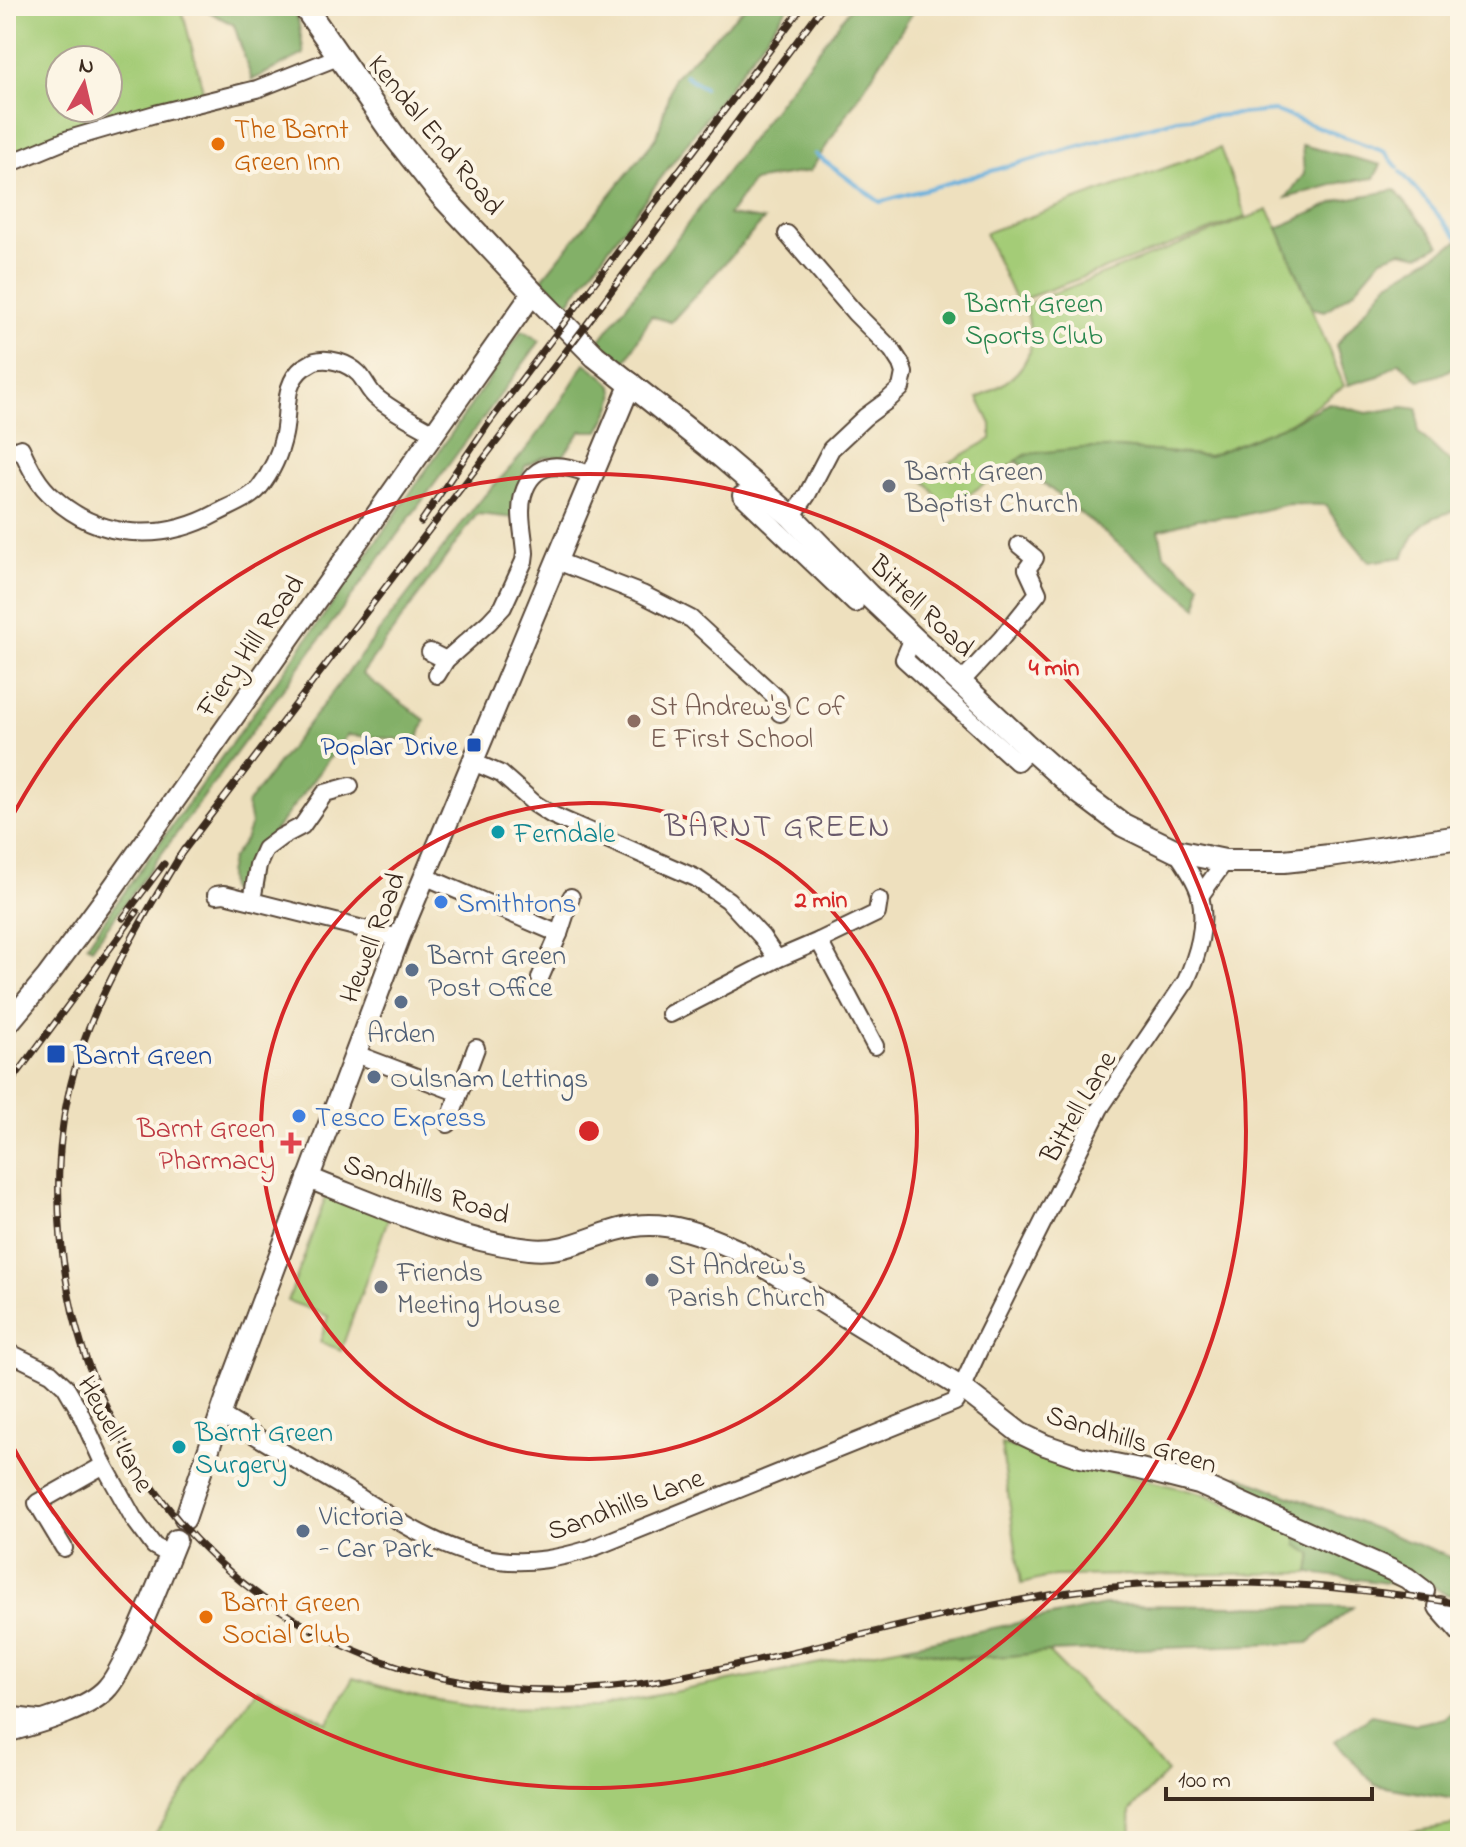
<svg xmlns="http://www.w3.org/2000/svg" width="1466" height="1847" viewBox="0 0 1466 1847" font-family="'Indie Flower',sans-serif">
	<rect width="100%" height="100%" fill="#fcf5e5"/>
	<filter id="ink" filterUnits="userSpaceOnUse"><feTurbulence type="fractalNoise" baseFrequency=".0125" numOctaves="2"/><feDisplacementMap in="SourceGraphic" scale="16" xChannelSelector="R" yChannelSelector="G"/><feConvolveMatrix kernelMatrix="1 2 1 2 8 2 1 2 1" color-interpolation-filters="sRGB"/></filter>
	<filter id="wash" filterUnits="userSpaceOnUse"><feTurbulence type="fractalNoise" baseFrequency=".006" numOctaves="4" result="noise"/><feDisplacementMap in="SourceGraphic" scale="32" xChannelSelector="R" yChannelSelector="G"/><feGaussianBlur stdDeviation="1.8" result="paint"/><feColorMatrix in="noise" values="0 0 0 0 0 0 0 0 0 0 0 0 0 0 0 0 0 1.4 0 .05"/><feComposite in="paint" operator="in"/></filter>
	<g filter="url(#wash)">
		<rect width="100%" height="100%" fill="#eee0be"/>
		<g fill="#a4cc77" stroke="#707b4a" stroke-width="2" fill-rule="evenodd">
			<path d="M6 6H181L204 94 6 157ZM60 60H108V108H60Z"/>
			<polygon points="1220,148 1246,217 1016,302 985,233"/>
			<path d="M1268 210 1278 228 1344 386 1290 423 1209 456 1119 448 1027 454 948 509 922 478 991 439V424L978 398C1007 384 1036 366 1030 330 1029 321 1028 313 1024 305Z"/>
			<polygon points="327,1193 389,1216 341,1350 320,1342 328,1316 288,1301"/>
			<polygon points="1001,1444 1207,1495 1297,1534 1312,1554 1309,1573 1054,1576 1021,1584"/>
			<polygon points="902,1647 960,1658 1010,1656 1048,1652 1167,1772 1130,1811 1131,1841 150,1841 257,1688 328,1723 353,1678 421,1698 481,1708 597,1707"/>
			<polygon points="1460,1824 1460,1841 1364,1841 1367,1839"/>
		</g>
		<g fill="#83b068" stroke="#5f6d43" stroke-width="2">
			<polygon points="198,6 290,6 298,20 304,54 252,80 234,25"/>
			<polygon points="746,6 789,6 568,303 542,279 657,137 673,78"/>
			<path d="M852 6H917L810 171 753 181 728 215 764 220 671 322 651 316 625 363 596 345C682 233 766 118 852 6Z"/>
			<polygon points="1302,145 1381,165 1374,178 1343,182 1286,198 1304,174"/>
			<polygon points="1395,190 1440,245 1420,255 1401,251 1382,258 1354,291 1325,311 1312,308 1278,228 1340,200"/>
			<path d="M1460 240V359C1451 373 1435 377 1419 380L1399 362 1379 376 1348 385 1336 345 1389 282Z"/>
			<path d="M522 330 540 341 92 948 87 945C159 842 234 741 307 639 380 537 452 434 522 330Z"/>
			<path d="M585 363C622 389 621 391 599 431H581L563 456 544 457 525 466 515 518 477 514 362 674 425 720 418 741 347 735 258 853 248 895 229 891 228 874 231 860 245 840 251 824 247 804 473 509C492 486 514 466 532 442 552 417 568 390 585 363Z"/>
			<path d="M1328 403 1367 413 1404 407 1418 409V432L1443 456 1460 467V505L1458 510C1422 520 1419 523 1403 557L1369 562 1339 525 1325 505 1288 504 1239 516 1197 519 1159 530 1164 554 1200 584 1198 608 1016 461 1027 454 1083 448H1119L1209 456 1290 423Z"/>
			<polygon points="1238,1476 1460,1561 1460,1597 1446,1594 1417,1577 1240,1493"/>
			<polygon points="1297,1534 1395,1578 1394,1584 1309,1573 1312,1554 1297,1545"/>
			<polygon points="1104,1605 1353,1607 1308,1643 1048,1652 1010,1656 960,1658 902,1647"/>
			<polygon points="1460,1705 1460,1800 1375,1785 1335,1741 1371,1715 1416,1724 1445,1718"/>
		</g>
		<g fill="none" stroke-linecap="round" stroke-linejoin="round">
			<g stroke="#65afdd" stroke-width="4">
				<polyline points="685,75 704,88"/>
				<polyline points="815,154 880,202 1177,119 1275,111 1385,152 1398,168"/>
				<polyline points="1401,172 1460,240"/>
			</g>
		</g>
	</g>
	<g filter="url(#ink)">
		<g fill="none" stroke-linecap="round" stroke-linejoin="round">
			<g stroke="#564536" stroke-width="20">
				<g id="minor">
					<polyline points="6,165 69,139 155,114 257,89 338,57"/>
					<polyline points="787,234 855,313 892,350 901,364 904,373 901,388 888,400 865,417 831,449 807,495 792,517"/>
					<path d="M6 454 21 448C29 466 38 485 54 498 100 540 164 542 217 513 230 506 250 499 259 488 271 473 280 454 284 434 289 410 282 384 304 367 307 366 312 362 315 361 329 357 348 363 359 374 366 382 369 392 377 398 394 412 415 422 434 433"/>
					<polyline points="741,495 855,604"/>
					<polyline points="557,561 642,594 691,619 779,700 780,713"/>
					<polyline points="913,638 904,659 1017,762 1030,748"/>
					<polyline points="430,652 446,660"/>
					<path d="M437 675 446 660 489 622 503 607 524 561 525 553C524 535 518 513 523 495 534 457 564 464 592 475"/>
					<polyline points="960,683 1001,639 1038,593 1027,569 1035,558 1019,545"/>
					<polyline points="473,762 501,774 535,804 552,815 696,878 728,900 762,937 777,959 819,941 875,1046"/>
					<polyline points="424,876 559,934"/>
					<polyline points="216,895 224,894 399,938"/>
					<polyline points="1200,896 1225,861"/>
					<polyline points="252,901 258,865 265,849 281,837 302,826 325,793 350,786"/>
					<polyline points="819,941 877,913 879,900"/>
					<polyline points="540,978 559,934 571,897"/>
					<polyline points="670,1014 777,959"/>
					<polyline points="356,1054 459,1093"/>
					<polyline points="448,1124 476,1048"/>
					<polyline points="6,1351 51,1373 65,1386 78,1408 104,1465 134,1519 154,1546 170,1555"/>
					<path d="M221 1415C264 1441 306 1466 349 1491 395 1519 444 1553 499 1560 531 1564 560 1558 590 1549L955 1402 979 1350 1100 1108 1186 981C1198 954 1207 925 1200 895 1196 879 1185 865 1176 851"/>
					<polyline points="64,1548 37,1503 104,1465"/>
					<polyline points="6,1715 46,1720"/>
				</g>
			</g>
			<g stroke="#564536" stroke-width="24">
				<g id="tertiary">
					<polyline points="6,1026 47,977 107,896 533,293"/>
					<path d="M308 1178C376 1204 456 1241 529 1249 570 1254 597 1231 635 1226 670 1221 704 1235 735 1249L962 1388 1020 1433 1045 1445 1080 1457 1140 1469 1199 1484 1391 1570 1407 1578 1424 1591"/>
					<polyline points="185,1519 231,1384 399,938 631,383"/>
					<polyline points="1439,1607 1460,1631"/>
					<path d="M6 1732C34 1724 89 1710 108 1687 116 1678 121 1666 127 1655 146 1618 160 1579 176 1540"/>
				</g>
			</g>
			<g stroke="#564536" stroke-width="26">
				<polyline id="secondary" points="304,6 395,137 441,195 533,293 595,356 722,457 792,517 868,595 1025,744 1079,792 1123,825 1176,851 1225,861 1284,861 1330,856 1460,837"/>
			</g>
			<use href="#minor" stroke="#fff" stroke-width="16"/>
			<use href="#tertiary" stroke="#fff" stroke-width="20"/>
			<use href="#secondary" stroke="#fff" stroke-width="22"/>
			<g stroke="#3b2a1e" stroke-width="7">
				<g id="rail">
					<polyline points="421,522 488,424 803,6"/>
					<path d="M184 849C142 919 90 1004 71 1083 47 1177 59 1300 98 1389 137 1480 197 1555 280 1610 363 1666 467 1692 566 1690 635 1689 705 1672 771 1657 872 1633 974 1605 1077 1591 1204 1575 1334 1583 1460 1604"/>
					<polyline points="178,858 586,325 823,6"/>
					<polyline points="123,918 164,864"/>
					<polyline points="6,1089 137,912"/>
				</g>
			</g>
			<use href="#rail" stroke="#fcf5e5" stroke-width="4" stroke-dasharray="12" stroke-linecap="butt"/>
		</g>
	</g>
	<g fill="none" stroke="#d62828" stroke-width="4">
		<circle cx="589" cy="1131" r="328"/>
		<path d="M6 828A657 657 0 1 1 6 1434"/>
	</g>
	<g fill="#e8710a" stroke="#fcf5e5" stroke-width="3">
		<circle cx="218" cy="144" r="8"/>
		<circle cx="206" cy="1617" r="8"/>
	</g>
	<circle fill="#2e9e5b" stroke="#fcf5e5" stroke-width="3" cx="949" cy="318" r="8"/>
	<g fill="#6b7280" stroke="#fcf5e5" stroke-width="3">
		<circle cx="889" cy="486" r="8"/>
		<circle cx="652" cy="1280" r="8"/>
		<circle cx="381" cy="1287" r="8"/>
	</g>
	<circle fill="#8d6e63" stroke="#fcf5e5" stroke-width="3" cx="634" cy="721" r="8"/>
	<g fill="#1a4fb4" stroke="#fcf5e5" stroke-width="3">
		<rect x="466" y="737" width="16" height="16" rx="4"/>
		<rect x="46" y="1044" width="20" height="20" rx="4"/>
	</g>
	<g fill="#0f9aa8" stroke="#fcf5e5" stroke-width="3">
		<circle cx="498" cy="832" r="8"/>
		<circle cx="179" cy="1447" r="8"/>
	</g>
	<g fill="#3f7fe0" stroke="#fcf5e5" stroke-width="3">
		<circle cx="441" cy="902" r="8"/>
		<circle cx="299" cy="1116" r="8"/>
	</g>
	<g fill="#5c6f8a" stroke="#fcf5e5" stroke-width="3">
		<circle cx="412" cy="970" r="8"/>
		<circle cx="401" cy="1002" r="8"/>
		<circle cx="374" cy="1077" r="8"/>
		<circle cx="303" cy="1531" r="8"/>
	</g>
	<path fill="#e0444e" stroke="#fcf5e5" stroke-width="3" d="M287 1131h8v8h8v8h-8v8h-8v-8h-8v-8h8z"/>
	<g text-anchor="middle" stroke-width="8" stroke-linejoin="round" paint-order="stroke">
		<g font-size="28" fill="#c56008" stroke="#fcf5e5" text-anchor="start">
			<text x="234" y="138">The Barnt<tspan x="234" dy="32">Green Inn</tspan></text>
			<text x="222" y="1611">Barnt Green<tspan x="222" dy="32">Social Club</tspan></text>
		</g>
		<g font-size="28" fill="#3b2a1e" stroke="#fcf5e5">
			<text transform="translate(437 134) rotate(51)" y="10">Kendal End Road</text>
			<text transform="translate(923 605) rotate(44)" y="10">Bittell Road</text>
			<text transform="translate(249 645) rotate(-55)" y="10">Fiery Hill Road</text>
			<text transform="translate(371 937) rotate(-69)" y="10">Hewell Road</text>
			<text transform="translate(1077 1106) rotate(-60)" y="10">Bittell Lane</text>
			<text transform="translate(427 1188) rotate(18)" y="10">Sandhills Road</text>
			<text transform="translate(117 1433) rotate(61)" y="10">Hewell Lane</text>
			<text transform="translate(1132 1438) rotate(17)" y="10">Sandhills Green</text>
			<text transform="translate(625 1503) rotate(-20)" y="10">Sandhills Lane</text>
		</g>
		<g font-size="28" fill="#27864d" stroke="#fcf5e5" text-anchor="start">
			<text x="965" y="312">Barnt Green<tspan x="965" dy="32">Sports Club</tspan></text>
		</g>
		<g font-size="28" fill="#5b616d" stroke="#fcf5e5" text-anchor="start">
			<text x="905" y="480">Barnt Green<tspan x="905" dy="32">Baptist Church</tspan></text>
			<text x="668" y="1274">St Andrew's<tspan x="668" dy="32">Parish Church</tspan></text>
			<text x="397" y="1281">Friends<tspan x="397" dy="32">Meeting House</tspan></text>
		</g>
		<g font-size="28" fill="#785e54" stroke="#fcf5e5" text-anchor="start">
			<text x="650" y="715">St Andrew's C of<tspan x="650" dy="32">E First School</tspan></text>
		</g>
		<g font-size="28" fill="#164399" stroke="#fcf5e5" text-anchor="end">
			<text x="458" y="755">Poplar Drive</text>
			<text x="74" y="1064" text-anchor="start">Barnt Green</text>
		</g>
		<g font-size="28" fill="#0d838f" stroke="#fcf5e5" text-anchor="start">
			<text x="514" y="842">Ferndale</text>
			<text x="195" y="1441">Barnt Green<tspan x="195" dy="32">Surgery</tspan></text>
		</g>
		<g font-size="28" fill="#366cbe" stroke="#fcf5e5" text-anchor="start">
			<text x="457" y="912">Smithtons</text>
			<text x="315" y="1126">Tesco Express</text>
		</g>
		<g font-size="28" fill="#4e5e75" stroke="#fcf5e5" text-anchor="start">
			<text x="428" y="964">Barnt Green<tspan x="428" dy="32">Post Office</tspan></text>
			<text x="401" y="1042" text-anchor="middle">Arden</text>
			<text x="390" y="1087">Oulsnam Lettings</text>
			<text x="319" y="1525">Victoria<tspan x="319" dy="32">- Car Park</tspan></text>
		</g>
		<g font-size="28" fill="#be3a42" stroke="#fcf5e5" text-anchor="end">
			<text x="275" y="1137">Barnt Green<tspan x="275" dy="32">Pharmacy</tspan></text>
		</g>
		<g font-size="32" letter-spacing="2" fill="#695a6b" stroke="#fcf5e5">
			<text x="778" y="836">BARNT GREEN</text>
		</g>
	</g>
	<circle cx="589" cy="1131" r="12" fill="#d62828" stroke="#fcf5e5" stroke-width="4"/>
	<g font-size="24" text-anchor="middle" font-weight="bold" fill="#d62828" stroke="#fcf5e5" stroke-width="8" stroke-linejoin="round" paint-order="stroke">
		<text x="1054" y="675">4 min</text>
		<text x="821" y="907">2 min</text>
	</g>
	<rect width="1466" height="1847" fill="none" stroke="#fcf5e5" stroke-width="32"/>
	<g transform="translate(84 84) rotate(8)"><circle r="38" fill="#fcf5e5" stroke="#afa495" stroke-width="2"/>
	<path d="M0-6L14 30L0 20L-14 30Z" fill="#d1495b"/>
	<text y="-12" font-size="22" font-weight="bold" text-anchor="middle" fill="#3b2a1e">N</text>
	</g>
	<path d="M1166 1787v12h206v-12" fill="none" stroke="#3b2a1e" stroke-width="4"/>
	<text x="1178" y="1787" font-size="24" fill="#3b2a1e" stroke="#fcf5e5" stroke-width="6" paint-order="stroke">100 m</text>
</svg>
